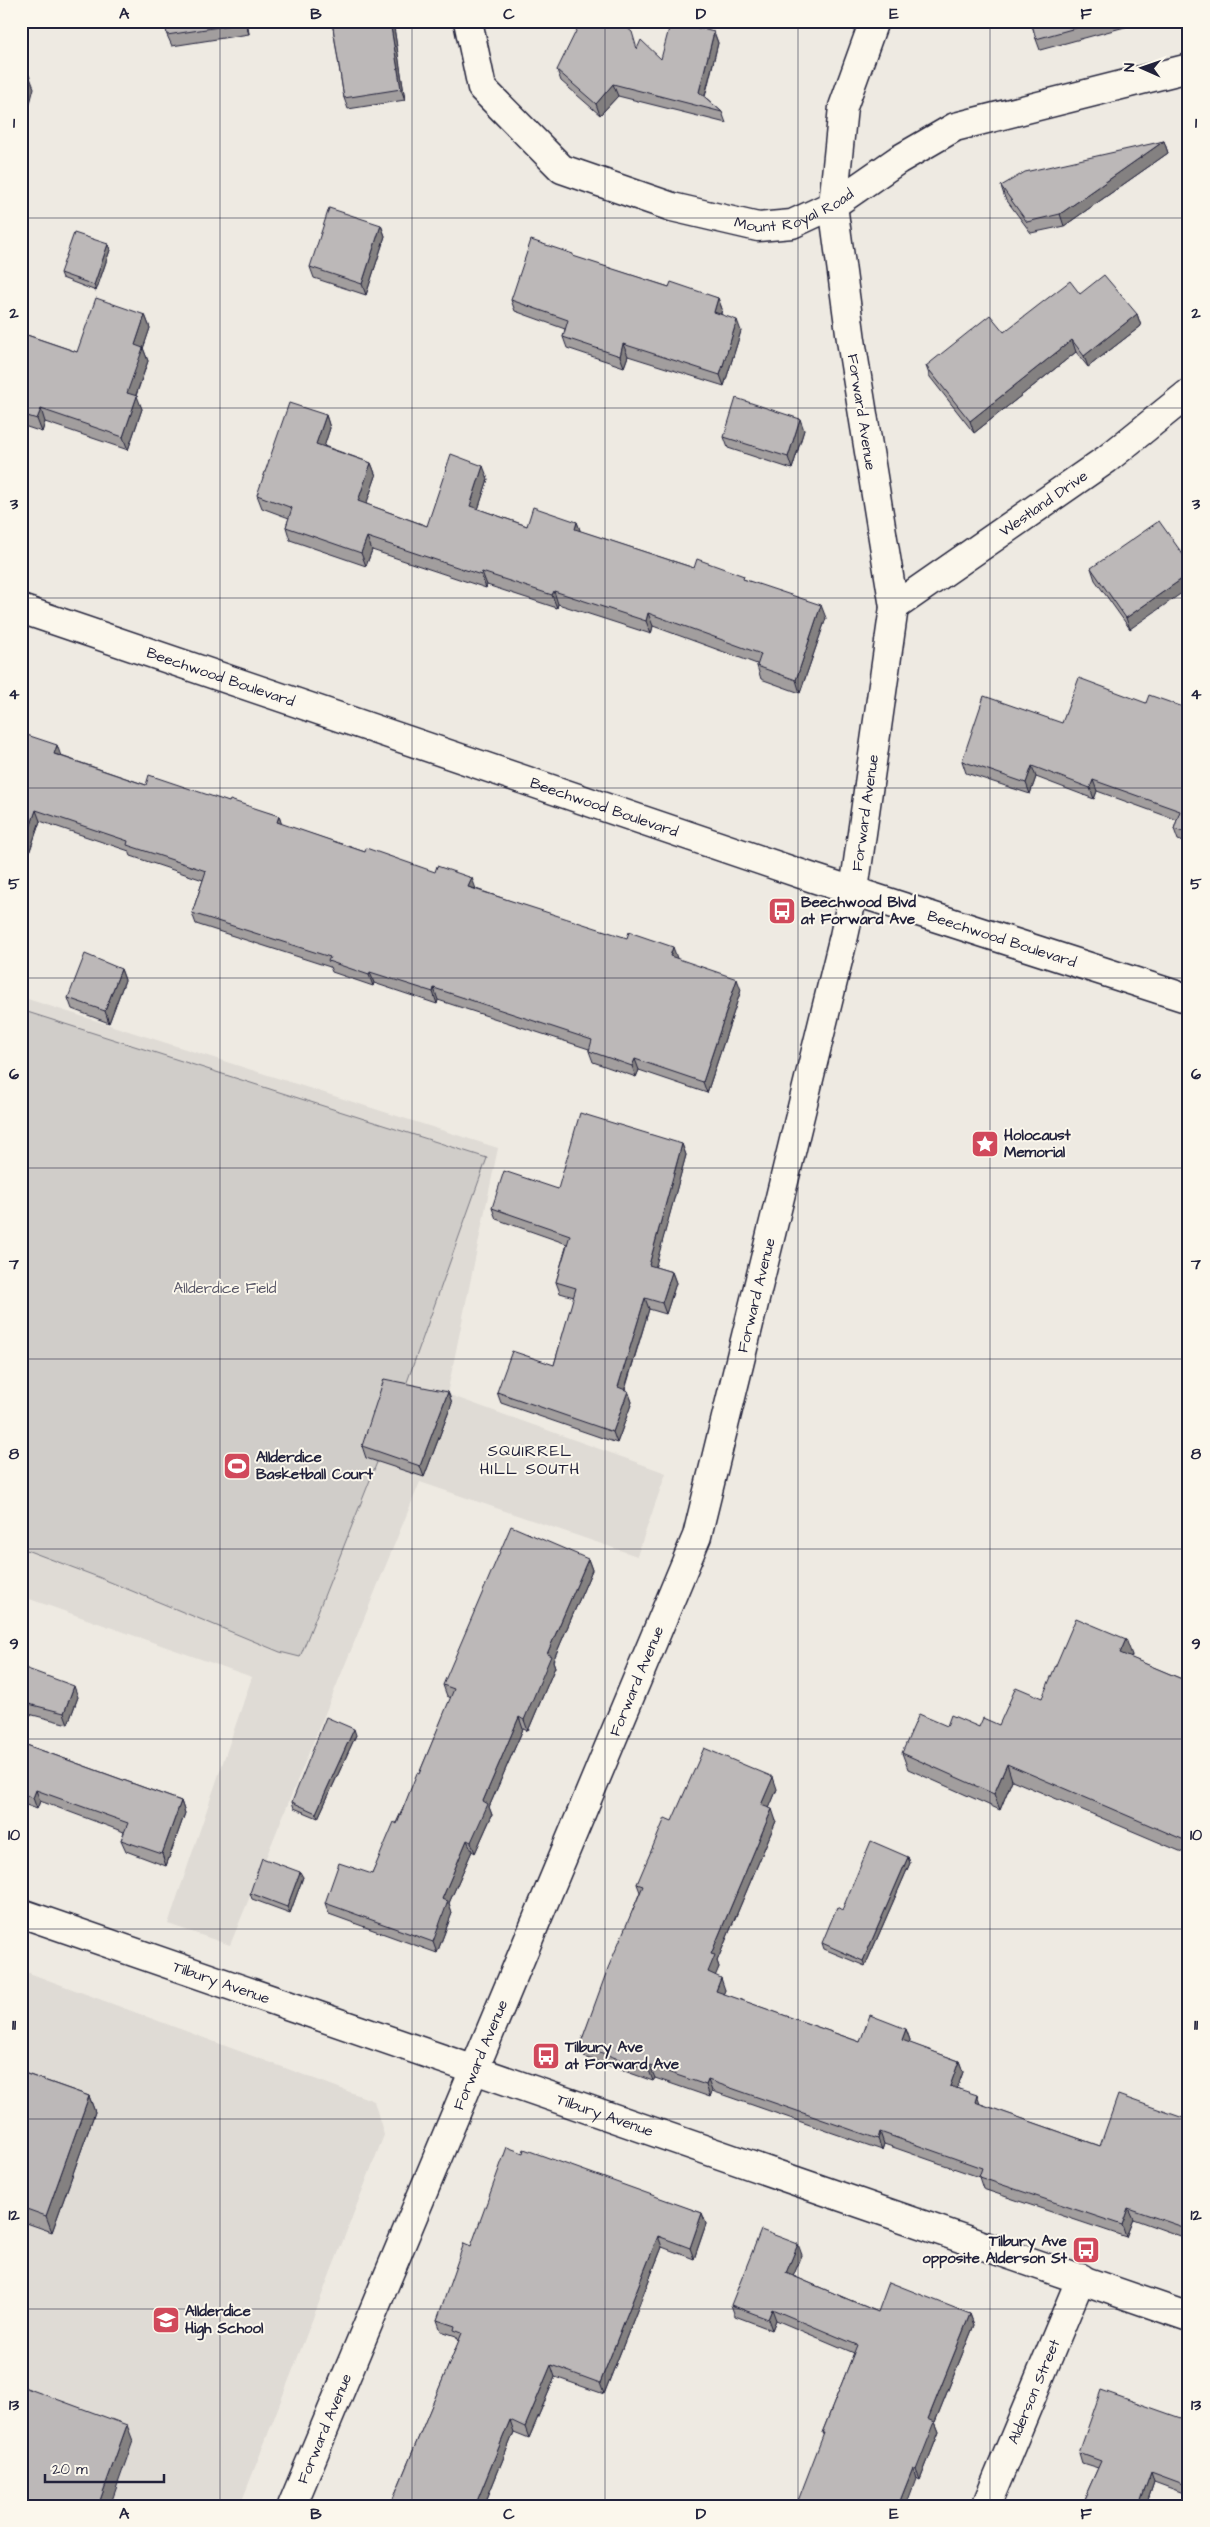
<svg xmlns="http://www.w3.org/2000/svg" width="1210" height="2527" viewBox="0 0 1210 2527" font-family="'Architects Daughter',sans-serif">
	<rect width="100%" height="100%" fill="#eeeae2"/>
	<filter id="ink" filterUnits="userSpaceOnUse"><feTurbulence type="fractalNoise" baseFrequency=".02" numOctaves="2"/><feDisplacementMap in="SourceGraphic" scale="10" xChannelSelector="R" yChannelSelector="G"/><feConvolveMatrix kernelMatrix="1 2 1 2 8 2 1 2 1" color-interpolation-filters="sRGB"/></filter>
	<g filter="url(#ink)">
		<g fill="#dfdbd5">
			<polygon points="21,997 498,1148 447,1394 666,1473 637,1556 420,1482 230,1945 168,1924 252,1677 21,1596"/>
			<polygon points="21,1970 374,2101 384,2135 240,2506 21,2506"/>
		</g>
		<polygon fill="#d0cdc9" stroke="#797882" points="21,1010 487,1158 391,1427 300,1657 280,1652 98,1577 21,1548"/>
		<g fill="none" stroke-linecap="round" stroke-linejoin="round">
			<g stroke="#22223b" stroke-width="31">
				<g id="minor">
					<path id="s1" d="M468 21 482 88 562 169 672 207 758 227 792 224 833 205 898 160 955 127 1189 68"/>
					<path id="s2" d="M894 607 1107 459 1189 393"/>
					<path id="s3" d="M21 609 813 878 1189 999"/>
					<path id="s4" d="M21 1913 1189 2317"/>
					<path id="s5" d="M986 2506 1081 2278"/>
				</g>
			</g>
			<g stroke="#22223b" stroke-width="31">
				<g id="major">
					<path id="s6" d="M292 2506 697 1536 844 936 854 890 894 607 851 340 833 205 843 107 874 21"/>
				</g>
			</g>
			<use href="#minor" stroke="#fbf7ec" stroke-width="28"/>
			<use href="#major" stroke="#fbf7ec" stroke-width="28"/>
		</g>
		<g fill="#a29e9e" stroke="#22223b">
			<polygon points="165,21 247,21 249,34 172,46 167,35"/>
			<polygon points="332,21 393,21 405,100 348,109 344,98"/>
			<polygon points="1031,21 1147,21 1040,50 1036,39"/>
			<polygon points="714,32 718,43 705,97 722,112 726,123 618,96 600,115 561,81 557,70 637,48 661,59"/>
			<polygon points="1164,141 1168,153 1064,226 1031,233 1005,198 1001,186"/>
			<polygon points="381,225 385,236 366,295 314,278 310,267"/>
			<polygon points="108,244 110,250 96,291 62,278 60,273"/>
			<polygon points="574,257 669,287 718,298 722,309 721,314 741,331 724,386 628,356 624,367 567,348 563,337 565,329 515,311 511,300"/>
			<polygon points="1080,294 1137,314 1141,326 1088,367 1076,352 974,433 930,377 926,366 1004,332"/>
			<polygon points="145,315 150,328 143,348 148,361 136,396 142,409 128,450 45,422 42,432 21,425 21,333 77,352"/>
			<polygon points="326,415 330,428 324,446 371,463 376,476 366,504 427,526 488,479 478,509 527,526 577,522 580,531 694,568 746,580 826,618 800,693 761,679 757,666 757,664 653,626 651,634 558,604 557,608 487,585 486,588 372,550 366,566 290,540 286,527 289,518 262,508 257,495"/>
			<polygon points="804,430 792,469 728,448 724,437"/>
			<polygon points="1189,563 1130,629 1095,580 1091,568"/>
			<polygon points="1146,703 1189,709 1189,844 1178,840 1174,829 1177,820 1097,791 1094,799 1036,777 1030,794 966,773 962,761 1062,723"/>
			<polygon points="21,733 61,756 146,785 229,802 279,816 281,824 476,889 677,959 741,990 707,1093 639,1070 636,1077 593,1062 589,1051 589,1049 438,1000 437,1004 374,983 373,986 332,972 330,967 196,924 192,913 203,880 131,856 129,851 40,821 27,859 21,857"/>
			<polygon points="121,969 125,980 109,1023 72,1009 68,998"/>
			<polygon points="682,1144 686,1155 655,1267 672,1272 676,1283 666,1314 649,1309 625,1390 628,1391 632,1402 617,1443 501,1403 497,1392 554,1365 574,1297 560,1293 556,1282 567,1244 496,1219 492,1208 558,1189"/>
			<polygon points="448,1392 452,1403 424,1477 366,1458 362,1446"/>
			<polygon points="588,1559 592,1570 553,1661 555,1667 528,1731 523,1729 489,1807 492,1815 475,1853 472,1851 449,1903 452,1913 437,1953 329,1914 325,1903 372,1874 419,1774 451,1698 447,1696 443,1685"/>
			<polygon points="1132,1655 1131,1658 1189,1682 1189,1855 1012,1780 1000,1810 908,1769 902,1753 947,1726 979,1727 999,1725 1042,1698"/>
			<polygon points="21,1670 78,1697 68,1724 21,1712"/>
			<polygon points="356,1735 318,1818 294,1808 292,1802"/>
			<polygon points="21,1743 181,1801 185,1813 166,1866 126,1851 121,1840 124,1832 40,1801 37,1809 21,1803"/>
			<polygon points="777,1789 769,1808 776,1821 717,1961 719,1967 715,1975 725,1990 723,1994 860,2042 906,2029 910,2040 909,2043 959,2061 963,2072 957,2088 980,2104 1100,2146 1189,2120 1189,2239 1133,2219 1126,2237 983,2189 979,2177 884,2144 882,2150 712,2091 710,2097 655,2078 653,2081 584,2057 580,2045 640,1892 637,1884 672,1821"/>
			<polygon points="908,1857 910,1863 865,1966 824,1949 822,1943"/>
			<polygon points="303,1877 290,1913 252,1899 250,1893"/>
			<polygon points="21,2072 89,2096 95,2112 52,2232 21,2221"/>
			<polygon points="523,2153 702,2213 706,2224 694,2259 662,2247 604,2394 555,2377 529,2438 514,2432 484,2506 390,2506 459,2341 456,2336 441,2331 437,2320 471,2246"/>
			<polygon points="802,2255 793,2276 878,2312 970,2314 974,2325 935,2422 939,2432 920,2480 824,2436 822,2433 854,2353 776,2320 772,2330 735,2316 731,2305"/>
			<polygon points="1189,2421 1189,2495 1154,2482 1146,2506 1081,2506 1098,2468 1082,2463 1079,2453"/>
		</g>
		<g fill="#848181" stroke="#22223b">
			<polygon points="244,21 247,21 249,34 245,23"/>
			<polygon points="390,21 393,21 405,100 401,89"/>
			<polygon points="714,32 718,43 703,103 699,92"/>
			<polygon points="29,75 34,88 24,126 21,119 21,103"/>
			<polygon points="613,84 618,96 600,115 596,104"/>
			<polygon points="1164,141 1168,153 1064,226 1060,214"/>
			<polygon points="381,225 385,236 366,295 362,284"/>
			<polygon points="108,244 110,250 96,291 94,285"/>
			<polygon points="718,298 722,309 718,324 714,312"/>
			<polygon points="1137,314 1141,326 1088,367 1084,356"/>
			<polygon points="145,315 150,328 143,349 143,348 148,361 132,406 127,393 135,345"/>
			<polygon points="737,320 741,331 724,386 720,375"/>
			<polygon points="1072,340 1076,352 974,433 970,421"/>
			<polygon points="623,344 628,356 624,367 620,356"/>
			<polygon points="137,396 142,409 128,450 123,437"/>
			<polygon points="41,409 45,422 42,432 37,419"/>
			<polygon points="326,415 330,428 321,457 316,444"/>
			<polygon points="800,419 804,430 792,469 788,457"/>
			<polygon points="371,463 376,476 363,514 358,501"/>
			<polygon points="483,466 488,479 475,519 470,506"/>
			<polygon points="577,522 582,535 575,529"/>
			<polygon points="367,537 372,550 366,566 361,553"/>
			<polygon points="482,572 487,585 486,588 481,575"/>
			<polygon points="1189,574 1189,588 1130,629 1126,618"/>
			<polygon points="554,591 558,604 557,608 552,595"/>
			<polygon points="821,605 826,618 800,693 796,680"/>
			<polygon points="648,613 653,626 651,634 646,621"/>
			<polygon points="57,745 61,756 54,754"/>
			<polygon points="1032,766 1036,777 1030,794 1026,783"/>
			<polygon points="1093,780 1097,791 1094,799 1090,788"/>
			<polygon points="36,810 40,821 27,859 23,848"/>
			<polygon points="279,816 283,828 277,822"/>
			<polygon points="472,878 476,889 468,887"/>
			<polygon points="673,947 677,958 674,967 670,956"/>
			<polygon points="121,969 125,980 109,1023 105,1011"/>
			<polygon points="370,972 374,983 373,986 369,975"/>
			<polygon points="737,979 741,990 707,1093 703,1082"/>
			<polygon points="434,988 438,1000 437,1004 433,992"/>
			<polygon points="635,1059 639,1070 636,1077 632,1066"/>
			<polygon points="682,1144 686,1155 653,1276 649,1265"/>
			<polygon points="672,1272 676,1283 666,1314 662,1303"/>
			<polygon points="645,1298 649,1309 622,1398 618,1387"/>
			<polygon points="628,1391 632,1402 617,1443 613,1432"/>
			<polygon points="448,1392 452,1403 424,1477 420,1466"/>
			<polygon points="588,1559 592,1570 553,1661 555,1667 528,1731 524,1720 547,1654"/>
			<polygon points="1126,1639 1132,1655 1126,1669 1120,1653"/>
			<polygon points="74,1686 78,1697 68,1724 64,1713"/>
			<polygon points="519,1717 523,1729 489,1807 492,1815 475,1853 471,1842 483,1801"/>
			<polygon points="354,1729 356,1735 318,1818 316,1813"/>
			<polygon points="1007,1764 1012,1780 1000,1810 994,1794"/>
			<polygon points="773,1777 777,1789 766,1816 761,1805"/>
			<polygon points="36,1790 40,1801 37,1809 33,1798"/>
			<polygon points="181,1801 185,1813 166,1866 162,1854"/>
			<polygon points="772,1809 776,1821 717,1961 719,1967 712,1984 708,1972 711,1954"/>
			<polygon points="467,1840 472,1851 449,1903 452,1913 437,1953 433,1942 442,1899"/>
			<polygon points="908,1857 910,1863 865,1966 863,1961"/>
			<polygon points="300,1872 303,1877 290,1913 287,1907"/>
			<polygon points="721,1978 725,1990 720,2003 716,1991"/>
			<polygon points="906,2029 910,2040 906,2052 902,2040"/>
			<polygon points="959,2061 963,2072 954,2097 950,2086"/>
			<polygon points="650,2066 655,2078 653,2081 649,2070"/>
			<polygon points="708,2080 712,2091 710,2097 706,2085"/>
			<polygon points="977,2095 981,2107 975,2102"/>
			<polygon points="89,2096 95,2112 52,2232 46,2216"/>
			<polygon points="880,2132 884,2144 882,2150 878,2139"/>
			<polygon points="1128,2208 1133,2219 1126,2237 1122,2225"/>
			<polygon points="702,2213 706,2224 694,2259 690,2248"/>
			<polygon points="658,2236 662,2247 604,2394 600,2383"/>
			<polygon points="798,2244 802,2255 790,2284 786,2273"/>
			<polygon points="772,2309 776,2320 772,2330 768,2319"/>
			<polygon points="970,2314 974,2325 935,2422 939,2432 920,2480 916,2470 928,2419"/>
			<polygon points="551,2365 555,2377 529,2438 525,2427"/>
			<polygon points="510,2420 514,2432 484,2506 475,2506"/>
			<polygon points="127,2425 133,2441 110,2506 98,2506"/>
			<polygon points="913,2468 916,2479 906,2506 898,2506"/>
			<polygon points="1151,2472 1154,2482 1146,2506 1139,2506"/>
		</g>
		<g fill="#bcb8b8" stroke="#22223b">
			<polygon points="165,21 244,21 245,23 167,35"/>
			<polygon points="332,21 390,21 401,89 344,98"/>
			<polygon points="581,21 619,21 632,32 637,49 641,40 661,59 671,21 714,32 699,92 722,112 613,84 596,104 557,70"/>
			<polygon points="1031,21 1101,21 1036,39"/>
			<polygon points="21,73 29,75 21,103"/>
			<polygon points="1164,141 1060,214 1027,222 1001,186 1025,172"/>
			<polygon points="329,208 381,225 362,284 310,267"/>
			<polygon points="74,233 108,244 94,285 60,273"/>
			<polygon points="531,240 573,254 573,256 669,287 671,282 718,298 714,312 737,320 720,375 623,344 620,356 563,337 568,320 511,300"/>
			<polygon points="1104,275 1137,314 1084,356 1072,340 970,421 926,366 990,315 1004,332 1070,281 1080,294"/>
			<polygon points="96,298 145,315 135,345 143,348 127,393 137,396 123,437 41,409 37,419 21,414 21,333 77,352"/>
			<polygon points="736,398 800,419 788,457 724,437"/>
			<polygon points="289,403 326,415 316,444 371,463 358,501 427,526 451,454 483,466 470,506 527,526 533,507 577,522 575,529 694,568 697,559 744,576 743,579 821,605 796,680 757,666 761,654 648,613 646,621 554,591 552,595 482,572 481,575 367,537 361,553 286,527 292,508 257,495"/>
			<polygon points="1159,521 1189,563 1189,574 1126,618 1091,568"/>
			<polygon points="1079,678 1146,703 1149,695 1189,709 1189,834 1174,829 1180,811 1093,780 1090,788 1032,766 1026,783 962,761 984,696 1062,723"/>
			<polygon points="21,733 57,745 54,754 146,785 149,775 229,802 230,800 279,816 277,822 365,852 366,848 435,872 437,866 472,878 468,887 627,938 629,932 673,947 670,956 737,979 703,1082 635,1059 632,1066 589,1051 592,1040 434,988 433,992 370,972 369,975 328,961 330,957 192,913 206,871 127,845 128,841 36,810 23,848 21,848"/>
			<polygon points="85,954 121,969 105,1011 68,998"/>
			<polygon points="580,1113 682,1144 649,1265 672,1272 662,1303 645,1298 618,1387 628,1391 613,1432 497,1392 512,1351 554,1365 576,1288 556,1282 570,1235 492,1208 504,1171 558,1189"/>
			<polygon points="384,1379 448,1392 420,1466 362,1446"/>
			<polygon points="511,1526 588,1559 547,1654 551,1656 524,1720 519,1717 483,1801 488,1804 471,1842 467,1840 442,1899 448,1901 433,1942 325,1903 339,1863 372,1874 394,1822 397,1824 417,1773 419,1774 454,1689 443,1685"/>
			<polygon points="1076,1618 1126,1639 1120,1653 1189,1682 1189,1842 1007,1764 994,1794 902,1753 919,1714 947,1726 951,1715 979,1727 983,1718 999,1725 1016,1687 1042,1698"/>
			<polygon points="22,1667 74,1686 64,1713 21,1702 21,1670"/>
			<polygon points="326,1717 354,1729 316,1813 292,1802"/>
			<polygon points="21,1743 181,1801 162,1854 121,1840 128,1823 36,1790 33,1798 21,1793"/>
			<polygon points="704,1748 773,1777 761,1805 772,1809 711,1954 715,1955 708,1972 721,1978 716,1991 860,2042 870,2015 906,2029 902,2040 959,2061 950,2086 977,2095 975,2102 1100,2146 1118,2095 1189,2120 1189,2229 1128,2208 1122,2225 979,2177 982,2168 880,2132 878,2139 708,2080 706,2085 650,2066 649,2070 580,2045 608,1968 643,1886 637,1884 665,1818 672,1821"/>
			<polygon points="871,1841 908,1857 863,1961 822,1943 837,1907 842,1910"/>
			<polygon points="262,1858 300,1872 287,1907 250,1893"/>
			<polygon points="21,2072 89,2096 46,2216 21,2207"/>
			<polygon points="507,2147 523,2153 524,2149 702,2213 690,2248 658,2236 600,2383 551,2365 525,2427 510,2420 475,2506 390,2506 462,2333 454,2330 455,2326 437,2320 464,2243 471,2246"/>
			<polygon points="761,2230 798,2244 786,2273 878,2312 889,2282 970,2314 928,2419 935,2422 916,2470 913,2468 898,2506 796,2506 824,2433 822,2433 857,2345 772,2309 768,2319 731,2305"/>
			<polygon points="21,2386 127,2425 98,2506 21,2506"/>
			<polygon points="1101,2390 1189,2421 1189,2486 1151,2472 1139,2506 1081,2506 1101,2461 1079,2453"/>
		</g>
	</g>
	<path fill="none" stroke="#22223b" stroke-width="1" stroke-opacity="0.55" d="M220 21V2506M412 21V2506M605 21V2506M798 21V2506M990 21V2506M21 218H1189M21 408H1189M21 598H1189M21 788H1189M21 978H1189M21 1168H1189M21 1359H1189M21 1549H1189M21 1739H1189M21 1929H1189M21 2119H1189M21 2309H1189"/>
	<defs>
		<g id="bus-square" transform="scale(1.4375)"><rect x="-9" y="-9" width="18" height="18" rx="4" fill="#d1495b" stroke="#fbf7ec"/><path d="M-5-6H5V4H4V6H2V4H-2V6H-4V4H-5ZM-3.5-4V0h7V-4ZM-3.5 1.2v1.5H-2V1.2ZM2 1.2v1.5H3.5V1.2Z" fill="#fff"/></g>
		<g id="sight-square" transform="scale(1.4375)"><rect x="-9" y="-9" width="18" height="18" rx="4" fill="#d1495b" stroke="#fbf7ec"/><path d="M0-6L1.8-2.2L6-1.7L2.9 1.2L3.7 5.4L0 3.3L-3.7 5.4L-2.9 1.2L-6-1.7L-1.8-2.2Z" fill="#fff"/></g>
		<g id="stadium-square" transform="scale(1.4375)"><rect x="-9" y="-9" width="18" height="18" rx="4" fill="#d1495b" stroke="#fbf7ec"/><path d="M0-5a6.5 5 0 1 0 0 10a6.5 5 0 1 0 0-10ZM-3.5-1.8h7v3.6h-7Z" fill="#fff"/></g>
		<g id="school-square" transform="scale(1.4375)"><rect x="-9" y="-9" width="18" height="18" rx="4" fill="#d1495b" stroke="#fbf7ec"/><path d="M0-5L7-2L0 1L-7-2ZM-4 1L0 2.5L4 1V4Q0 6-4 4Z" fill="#fff"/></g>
	</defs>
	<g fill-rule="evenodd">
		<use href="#bus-square" x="782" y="911"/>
		<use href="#sight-square" x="985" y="1144"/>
		<use href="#stadium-square" x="237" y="1466"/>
		<use href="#bus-square" x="546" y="2056"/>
		<use href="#bus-square" x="1086" y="2250"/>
		<use href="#school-square" x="166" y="2320"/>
	</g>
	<g text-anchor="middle" stroke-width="4" stroke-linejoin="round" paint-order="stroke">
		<g font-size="15" fill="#22223b" stroke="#fbf7ec">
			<text dy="5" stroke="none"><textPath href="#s1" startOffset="426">Mount Royal Road</textPath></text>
			<text transform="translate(862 412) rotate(81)" y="5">Forward Avenue</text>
			<text dy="5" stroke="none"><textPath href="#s2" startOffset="182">Westland Drive</textPath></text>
			<text dy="5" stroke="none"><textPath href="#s3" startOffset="211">Beechwood Boulevard</textPath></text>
			<text dy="5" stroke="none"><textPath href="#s3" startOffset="616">Beechwood Boulevard</textPath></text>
			<text dy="5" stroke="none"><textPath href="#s6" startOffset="1794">Forward Avenue</textPath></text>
			<text dy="5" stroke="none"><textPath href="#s3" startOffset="1035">Beechwood Boulevard</textPath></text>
			<text dy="5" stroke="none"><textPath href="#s6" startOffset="1299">Forward Avenue</textPath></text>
			<text dy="5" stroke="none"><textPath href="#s6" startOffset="894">Forward Avenue</textPath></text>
			<text dy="5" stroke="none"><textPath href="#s4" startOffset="212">Tilbury Avenue</textPath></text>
			<text dy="5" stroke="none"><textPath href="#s6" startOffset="489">Forward Avenue</textPath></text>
			<text dy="5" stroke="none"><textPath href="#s4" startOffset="618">Tilbury Avenue</textPath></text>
			<text dy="5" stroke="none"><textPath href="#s5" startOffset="124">Alderson Street</textPath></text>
			<text dy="5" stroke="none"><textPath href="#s6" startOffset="84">Forward Avenue</textPath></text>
		</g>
		<g font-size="15" font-weight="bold" fill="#22223b" stroke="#fbf7ec" text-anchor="start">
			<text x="801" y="907">Beechwood Blvd<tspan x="801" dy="17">at Forward Ave</tspan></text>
			<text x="1004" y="1140">Holocaust<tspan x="1004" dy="17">Memorial</tspan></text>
			<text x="256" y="1462">Allderdice<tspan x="256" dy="17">Basketball Court</tspan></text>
			<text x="565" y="2052">Tilbury Ave<tspan x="565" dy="17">at Forward Ave</tspan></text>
			<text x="1067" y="2246" text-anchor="end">Tilbury Ave<tspan x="1067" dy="17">opposite Alderson St</tspan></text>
			<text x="185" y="2316">Allderdice<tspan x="185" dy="17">High School</tspan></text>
		</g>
		<g font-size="15" fill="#565566" stroke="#fbf7ec">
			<text x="225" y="1293">Allderdice Field</text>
		</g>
		<g font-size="16" letter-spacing="1" fill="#22223b" stroke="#fbf7ec">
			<text x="530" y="1456">SQUIRREL<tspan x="530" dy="18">HILL SOUTH</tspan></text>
		</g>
	</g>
	<rect width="1210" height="2527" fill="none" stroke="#fbf7ec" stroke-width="55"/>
	<g transform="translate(1142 68) rotate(272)" stroke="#fbf7ec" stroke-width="4" paint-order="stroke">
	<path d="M0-4L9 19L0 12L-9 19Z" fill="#22223b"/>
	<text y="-8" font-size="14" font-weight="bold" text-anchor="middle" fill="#22223b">N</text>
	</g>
	<path d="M45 2474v8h119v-8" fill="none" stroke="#22223b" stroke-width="2.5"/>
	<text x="52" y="2474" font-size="15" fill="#22223b" stroke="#fbf7ec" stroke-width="4" paint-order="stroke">20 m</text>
	<rect x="28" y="28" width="1154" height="2472" fill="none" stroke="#22223b" stroke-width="2"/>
	<g font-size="16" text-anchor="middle" font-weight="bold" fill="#22223b">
		<text x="124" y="19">A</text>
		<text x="316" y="19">B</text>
		<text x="509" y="19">C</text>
		<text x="701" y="19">D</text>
		<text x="894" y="19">E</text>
		<text x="1086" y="19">F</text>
		<text x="14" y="128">1</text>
		<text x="1196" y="128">1</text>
		<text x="14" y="318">2</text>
		<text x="1196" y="318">2</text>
		<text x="14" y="509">3</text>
		<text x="1196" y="509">3</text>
		<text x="14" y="699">4</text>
		<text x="1196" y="699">4</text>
		<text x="14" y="889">5</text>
		<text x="1196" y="889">5</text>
		<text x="14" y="1079">6</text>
		<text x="1196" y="1079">6</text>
		<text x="14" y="1269">7</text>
		<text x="1196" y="1269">7</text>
		<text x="14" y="1459">8</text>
		<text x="1196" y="1459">8</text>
		<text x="14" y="1649">9</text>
		<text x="1196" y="1649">9</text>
		<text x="14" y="1840">10</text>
		<text x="1196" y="1840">10</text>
		<text x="14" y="2030">11</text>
		<text x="1196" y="2030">11</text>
		<text x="14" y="2220">12</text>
		<text x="1196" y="2220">12</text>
		<text x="14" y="2410">13</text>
		<text x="1196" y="2410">13</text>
		<text x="124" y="2519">A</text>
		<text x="316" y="2519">B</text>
		<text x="509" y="2519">C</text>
		<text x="701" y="2519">D</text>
		<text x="894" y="2519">E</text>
		<text x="1086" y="2519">F</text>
	</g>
</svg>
